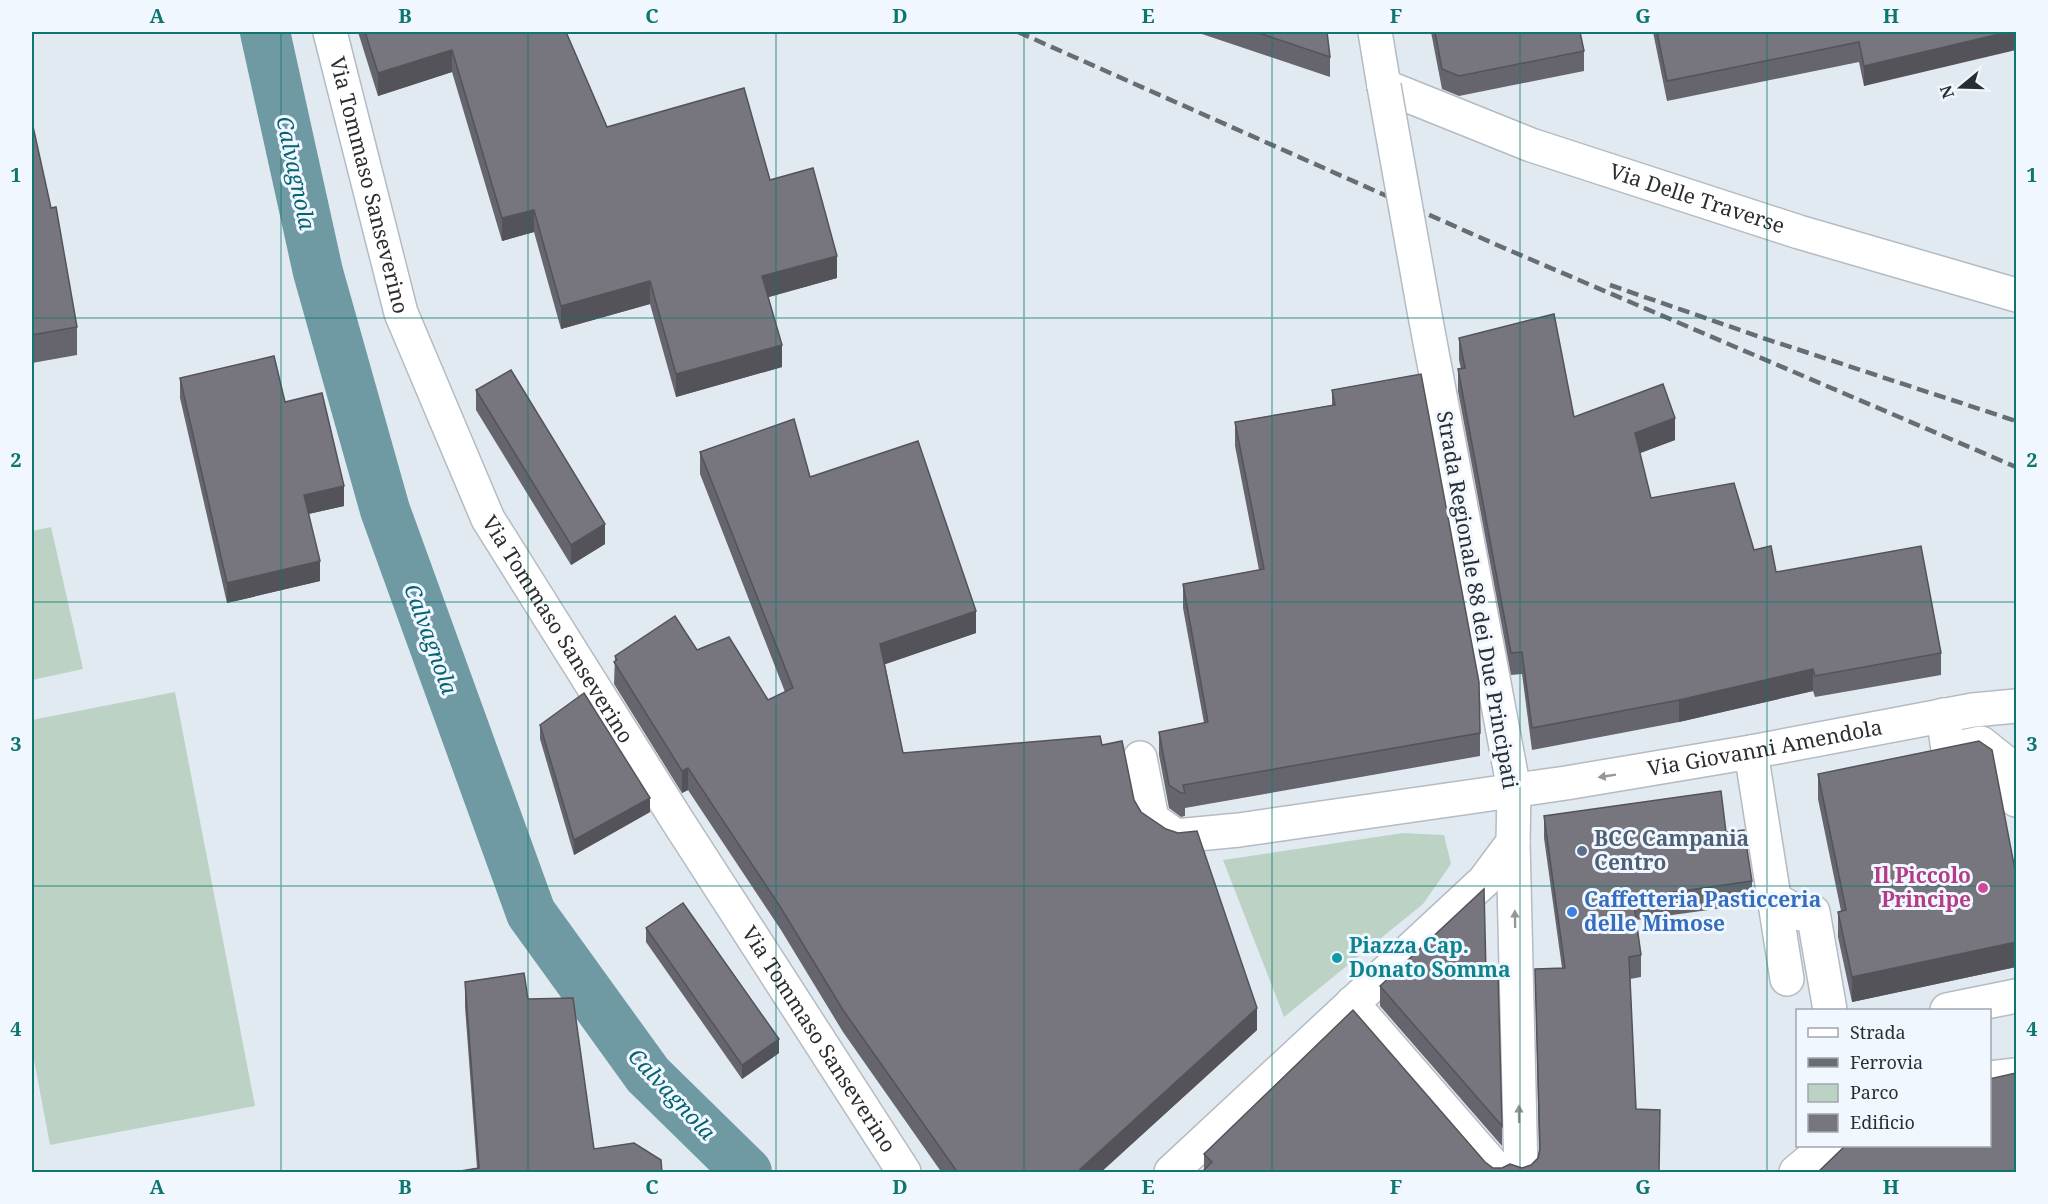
<svg xmlns="http://www.w3.org/2000/svg" width="2048" height="1204" viewBox="0 0 2048 1204" font-family="'Noto Serif',serif">
	<rect width="100%" height="100%" fill="#e2eaf1"/>
	<g fill="#bbd2c5">
		<polygon points="51,527 83,669 32,680 32,531"/>
		<polygon points="175,692 255,1106 50,1145 32,1049 32,720"/>
		<polygon points="1403,833 1444,835 1451,864 1423,904 1284,1017 1223,860"/>
	</g>
	<g fill="none" stroke-linecap="round" stroke-linejoin="round">
		<polyline stroke="#6f9aa3" stroke-width="50" points="265,32 318,272 385,510 531,913 648,1075 747,1172"/>
		<g stroke="#b4bbc2" stroke-width="36">
			<g id="minor">
				<path id="s1" d="M330 32 401 313 488 519 677 820 904 1172"/>
				<path id="s2" d="M1384 86 1531 145 1799 232 2016 295"/>
				<polyline points="1943,715 1948,750 1981,743 2011,767 2016,800"/>
				<polyline points="1751,752 1787,979"/>
				<path id="s3" d="M1140 758 1152 819 1176 836 1239 830 1566 783 1751 752 1973 710 2016 706"/>
				<polyline points="1513,842 1521,1172"/>
				<polyline points="1774,899 1801,914 1813,912 1830,1010"/>
				<polyline points="1352,1003 1499,1172"/>
				<polyline points="1947,1010 2016,996"/>
				<polyline points="1990,1078 2016,1075"/>
				<polyline points="1796,1172 1827,1146"/>
			</g>
		</g>
		<g stroke="#b4bbc2" stroke-width="36">
			<g id="major">
				<polyline points="1375,32 1384,86"/>
				<polyline points="1171,1172 1484,881 1513,842 1514,790 1424,310"/>
			</g>
		</g>
		<use href="#minor" stroke="#fff" stroke-width="33"/>
		<use href="#major" stroke="#fff" stroke-width="33"/>
		<g stroke="#686d71" stroke-width="4.5" stroke-dasharray="12 6" stroke-linecap="butt">
			<polyline points="1018,32 1497,245 2016,467"/>
			<polyline points="1610,285 1763,338 2016,421"/>
		</g>
		<g stroke="#b4bbc2" stroke-width="36" stroke-linecap="butt">
			<polyline id="major-bridge" points="1384,86 1424,310"/>
		</g>
		<use href="#major-bridge" stroke="#fff" stroke-width="33"/>
	</g>
	<g fill="#66656d">
		<polygon points="358,32 566,32 607,127 770,180 837,278 768,297 782,367 676,397 650,304 561,329 534,232 502,241 452,72 378,96"/>
		<polygon points="1196,32 1327,32 1330,57 1330,77"/>
		<polygon points="1431,32 1580,32 1584,51 1584,71 1459,96 1442,89"/>
		<polygon points="1653,32 2016,32 1864,86 1859,62 1667,101"/>
		<polygon points="32,122 77,327 77,355 32,363"/>
		<polygon points="1459,338 1574,417 1675,440 1640,453 1651,498 1754,550 1776,572 1941,653 1941,675 1815,697 1813,691 1679,722 1532,750 1522,674 1511,675 1458,391 1458,369 1461,369 1459,360"/>
		<polygon points="180,378 285,402 344,506 308,514 320,581 227,603 180,398"/>
		<polygon points="476,390 605,544 571,565 476,410"/>
		<polygon points="1332,390 1480,733 1480,756 1185,808 1185,816 1181,817 1169,808 1159,755 1159,732 1204,723 1183,608 1183,584 1259,570 1235,446 1235,422 1332,405"/>
		<polygon points="700,452 810,477 976,633 885,664 903,753 1102,745 1134,800 1257,1030 1100,1173 942,1173 843,1032 781,930 688,790 682,793 614,684 615,656 697,650 768,700 785,692 700,474"/>
		<polygon points="540,725 650,812 574,855 540,739"/>
		<polygon points="1818,774 2016,875 2016,967 1852,1002 1838,937 1838,912 1841,911 1818,799"/>
		<polygon points="1544,816 1726,832 1752,881 1752,904 1636,920 1641,955 1641,977 1630,979 1636,1109 1660,1173 1204,1169 1204,1154 1485,1162 1493,1168 1522,1168 1531,1165 1538,1158 1539,1151 1535,969 1562,968 1544,838"/>
		<polygon points="646,928 779,1053 742,1079 646,942"/>
		<polygon points="465,982 528,999 594,1149 477,1168 465,1007"/>
		<polygon points="1380,986 1502,1126 1502,1146 1380,1006"/>
	</g>
	<g fill="#535359">
		<polygon points="2008,32 2016,32 2016,50 1864,86 1864,66"/>
		<polygon points="452,50 452,72 378,96 378,73"/>
		<polygon points="534,210 534,232 502,241 502,218"/>
		<polygon points="837,256 837,278 762,299 762,276"/>
		<polygon points="650,281 650,304 561,329 561,306"/>
		<polygon points="782,345 782,367 676,397 676,374"/>
		<polygon points="1675,418 1675,440 1635,455 1635,433"/>
		<polygon points="344,486 344,506 304,515 304,495"/>
		<polygon points="605,524 605,544 571,565 571,545"/>
		<polygon points="320,561 320,581 227,603 227,583"/>
		<polygon points="976,611 976,633 880,666 880,644"/>
		<polygon points="1813,669 1813,691 1679,722 1679,700"/>
		<polygon points="688,768 688,790 682,793 682,771"/>
		<polygon points="650,798 650,812 574,855 574,840"/>
		<polygon points="2016,942 2016,967 1852,1002 1852,977"/>
		<polygon points="1257,1008 1257,1030 1100,1173 1076,1173"/>
		<polygon points="779,1039 779,1053 742,1079 742,1065"/>
	</g>
	<g fill="#77767f" stroke="#535359" stroke-width="1.5">
		<polygon points="365,32 566,32 607,127 744,88 770,180 813,168 837,256 762,276 782,345 676,374 650,281 561,306 534,210 502,218 452,50 378,73"/>
		<polygon points="1256,32 1327,32 1330,57"/>
		<polygon points="1435,32 1580,32 1584,51 1459,76 1442,69"/>
		<polygon points="1657,32 2008,32 1864,66 1859,42 1667,81"/>
		<polygon points="32,122 51,208 56,207 77,327 32,335"/>
		<polygon points="1554,314 1574,417 1663,384 1675,418 1635,433 1651,498 1734,483 1754,550 1771,546 1776,572 1921,546 1941,653 1815,676 1813,669 1679,700 1532,728 1522,652 1511,653 1458,369 1465,368 1459,338"/>
		<polygon points="274,356 285,402 322,393 344,486 304,495 320,561 227,583 180,378"/>
		<polygon points="511,370 605,524 571,545 476,390"/>
		<polygon points="1421,374 1479,682 1480,733 1183,785 1185,793 1181,793 1169,785 1159,732 1208,722 1183,584 1264,569 1235,422 1335,405 1332,390"/>
		<polygon points="794,419 810,477 918,441 976,611 880,644 903,753 1100,736 1102,745 1122,741 1134,800 1141,812 1166,829 1178,833 1197,831 1257,1008 1076,1173 958,1173 843,1010 781,908 688,768 682,771 614,662 617,660 615,656 675,616 697,650 729,637 768,700 793,688 700,452"/>
		<polygon points="584,693 650,798 574,840 540,725"/>
		<polygon points="1979,741 1992,750 2016,875 2016,942 1852,977 1838,912 1846,910 1818,774"/>
		<polygon points="1721,791 1726,832 1744,830 1752,881 1633,898 1641,955 1629,957 1636,1109 1660,1110 1659,1173 1201,1173 1212,1162 1204,1154 1353,1010 1485,1162 1493,1168 1502,1168 1510,1164 1522,1168 1531,1165 1538,1158 1540,1149 1535,969 1565,968 1544,816"/>
		<polygon points="1484,889 1486,973 1498,973 1502,1126 1380,986"/>
		<polygon points="683,903 779,1039 742,1065 646,928"/>
		<polygon points="524,973 528,999 573,998 594,1149 634,1143 661,1160 662,1173 448,1173 479,1168 465,982"/>
		<polygon points="2016,1073 2016,1173 1817,1173 1845,1146 1989,1146 1989,1079"/>
	</g>
	<defs><path id="oneway-solid" d="M-6-.8H1V-3.2L6.5 0L1 3.2V.8H-6Z" transform="scale(1.5)"/></defs>
	<g fill="#959698">
		<use href="#oneway-solid" transform="translate(1607 776) rotate(171)"/>
		<use href="#oneway-solid" transform="translate(1515 919) rotate(-91)"/>
		<use href="#oneway-solid" transform="translate(1519 1114) rotate(-91)"/>
	</g>
	<path fill="none" stroke="#0f766e" stroke-width="1.5" stroke-opacity="0.55" d="M281 32V1172M528 32V1172M776 32V1172M1024 32V1172M1272 32V1172M1520 32V1172M1767 32V1172M32 318H2016M32 602H2016M32 886H2016"/>
	<circle fill="#5c6f8a" stroke="#f0f7ff" stroke-width="2" cx="1582" cy="851" r="6"/>
	<circle fill="#d1479c" stroke="#f0f7ff" stroke-width="2" cx="1983" cy="888" r="6"/>
	<circle fill="#3f7fe0" stroke="#f0f7ff" stroke-width="2" cx="1572" cy="912" r="6"/>
	<circle fill="#0f9aa8" stroke="#f0f7ff" stroke-width="2" cx="1337" cy="958" r="6"/>
	<g text-anchor="middle" stroke-width="6" stroke-linejoin="round" paint-order="stroke">
		<g font-size="21" fill="#2b2e31" stroke="#f0f7ff">
			<text dy="7" stroke="none"><textPath href="#s1" startOffset="158">Via Tommaso Sanseverino</textPath></text>
			<text dy="7" stroke="none"><textPath href="#s2" startOffset="333">Via Delle Traverse</textPath></text>
			<text transform="translate(1477 600) rotate(80)" y="7">Strada Regionale 88 dei Due Principati</text>
			<text dy="7" stroke="none"><textPath href="#s1" startOffset="644">Via Tommaso Sanseverino</textPath></text>
			<text dy="7" stroke="none"><textPath href="#s3" startOffset="687">Via Giovanni Amendola</textPath></text>
			<text dy="7" stroke="none"><textPath href="#s1" startOffset="1130">Via Tommaso Sanseverino</textPath></text>
		</g>
		<g font-size="21" font-weight="bold" fill="#4e5e75" stroke="#f0f7ff" text-anchor="start">
			<text x="1594" y="846">BCC Campania<tspan x="1594" dy="24">Centro</tspan></text>
		</g>
		<g font-size="21" font-weight="bold" fill="#b23c85" stroke="#f0f7ff" text-anchor="end">
			<text x="1971" y="883">Il Piccolo<tspan x="1971" dy="24">Principe</tspan></text>
		</g>
		<g font-size="21" font-weight="bold" fill="#366cbe" stroke="#f0f7ff" text-anchor="start">
			<text x="1584" y="907">Caffetteria Pasticceria<tspan x="1584" dy="24">delle Mimose</tspan></text>
		</g>
		<g font-size="21" font-weight="bold" fill="#0d838f" stroke="#f0f7ff" text-anchor="start">
			<text x="1349" y="953">Piazza Cap.<tspan x="1349" dy="24">Donato Somma</tspan></text>
		</g>
		<g font-size="22" font-style="italic" fill="#066371" stroke="#f0f7ff">
			<text transform="translate(296 173) rotate(78)" y="8">Calvagnola</text>
			<text transform="translate(431 639) rotate(70)" y="8">Calvagnola</text>
			<text transform="translate(672 1094) rotate(47)" y="8">Calvagnola</text>
		</g>
	</g>
	<rect width="2048" height="1204" fill="none" stroke="#f0f7ff" stroke-width="66"/>
	<rect x="1796" y="1009" width="195" height="138" fill="#f0f7ff" stroke="#a1a7ad" stroke-width="1.5"/>
	<rect x="1808" y="1028" width="30" height="9" fill="#ffffff" stroke="#a1a7ad" stroke-width="1.5"/>
	<text x="1850" y="1039" font-size="18" fill="#2b2e31">Strada</text>
	<rect x="1808" y="1058" width="30" height="9" fill="#686d71" stroke="#a1a7ad" stroke-width="1.5"/>
	<text x="1850" y="1069" font-size="18" fill="#2b2e31">Ferrovia</text>
	<rect x="1808" y="1084" width="30" height="18" fill="#bbd2c5" stroke="#a1a7ad" stroke-width="1.5"/>
	<text x="1850" y="1099" font-size="18" fill="#2b2e31">Parco</text>
	<rect x="1808" y="1114" width="30" height="18" fill="#77767f" stroke="#a1a7ad" stroke-width="1.5"/>
	<text x="1850" y="1129" font-size="18" fill="#2b2e31">Edificio</text>
	<g transform="translate(1961 87) rotate(251)" stroke="#f0f7ff" stroke-width="4.5" paint-order="stroke">
	<path d="M0-4.5L10 22L0 15L-10 22Z" fill="#2b2e31"/>
	<text y="-9" font-size="16" font-weight="bold" text-anchor="middle" fill="#2b2e31">N</text>
	</g>
	<rect x="33" y="33" width="1982" height="1138" fill="none" stroke="#0f766e" stroke-width="2"/>
	<g font-size="20" text-anchor="middle" font-weight="bold" fill="#0f766e">
		<text x="157" y="23">A</text>
		<text x="405" y="23">B</text>
		<text x="652" y="23">C</text>
		<text x="900" y="23">D</text>
		<text x="1148" y="23">E</text>
		<text x="1396" y="23">F</text>
		<text x="1643" y="23">G</text>
		<text x="1891" y="23">H</text>
		<text x="16" y="182">1</text>
		<text x="2032" y="182">1</text>
		<text x="16" y="467">2</text>
		<text x="2032" y="467">2</text>
		<text x="16" y="751">3</text>
		<text x="2032" y="751">3</text>
		<text x="16" y="1036">4</text>
		<text x="2032" y="1036">4</text>
		<text x="157" y="1194">A</text>
		<text x="405" y="1194">B</text>
		<text x="652" y="1194">C</text>
		<text x="900" y="1194">D</text>
		<text x="1148" y="1194">E</text>
		<text x="1396" y="1194">F</text>
		<text x="1643" y="1194">G</text>
		<text x="1891" y="1194">H</text>
	</g>
</svg>
